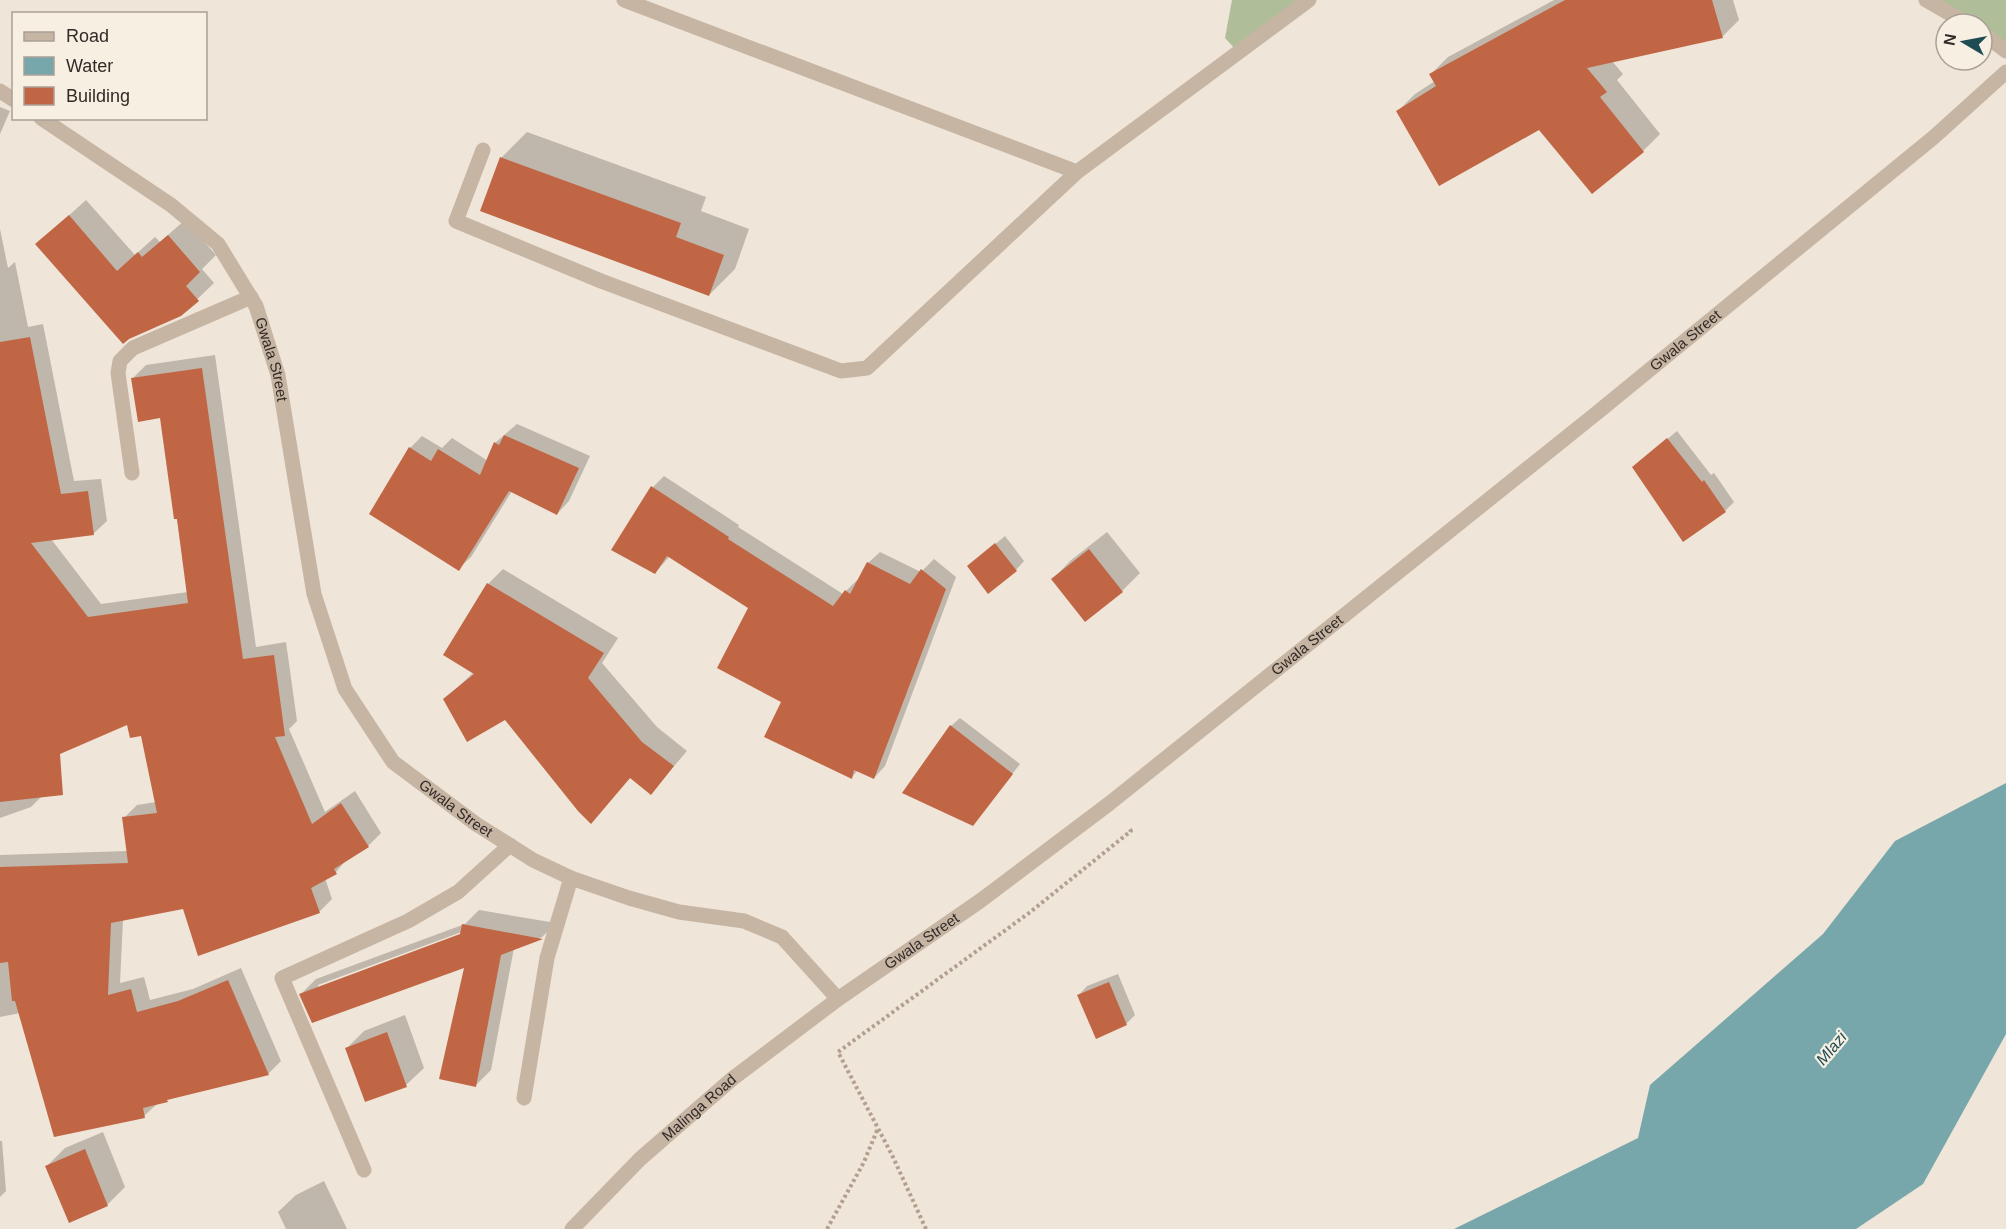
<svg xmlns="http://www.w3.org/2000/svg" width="2006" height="1229" viewBox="0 0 2006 1229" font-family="Arial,sans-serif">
	<rect width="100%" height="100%" fill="#efe5d8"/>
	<g fill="#b0bd99">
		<polygon points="1232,0 1305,0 1237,51 1225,38"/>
		<polygon points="1932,0 2006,0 2006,49 1982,32 1982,24 1970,24"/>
	</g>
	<polygon fill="#78a7ab" points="2006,783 2006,1034 1923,1184 1856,1229 1454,1229 1638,1138 1650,1085 1823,934 1895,841"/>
	<g fill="#0003" fill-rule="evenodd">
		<polygon points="1554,0 1733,0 1739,20 1722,37 1612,61 1623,74 1617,80 1660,134 1643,151 1539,128 1398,111 1415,94 1435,81 1431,74 1448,57"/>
		<polygon points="0,107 10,111 0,134"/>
		<polygon points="527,132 706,197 701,211 749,229 735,269 709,295 501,158"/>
		<polygon points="86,200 135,255 155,237 160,242 185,220 216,255 202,269 214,283 181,315 43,239"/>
		<polygon points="0,229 8,268 15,262 28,327 43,324 74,481 101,479 107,521 93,534 51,539 101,604 188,592 161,416 133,378 146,365 215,355 256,647 286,642 297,721 289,729 325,812 355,791 381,833 368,846 348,858 336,872 325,878 332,899 319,912 184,908 123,919 120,983 144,977 150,1000 193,989 241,968 281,1061 268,1074 170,1098 158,1103 144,1116 20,1013 0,1017 0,855 128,851 124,818 137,805 156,802 142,734 128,723 0,694"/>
		<polygon points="517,424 590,456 569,501 557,514 512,491 471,557 458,569 410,448 422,436 442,448 452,438 488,461 495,443"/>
		<polygon points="1677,431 1711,475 1714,473 1734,502 1725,511 1634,467"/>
		<polygon points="664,476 739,525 738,527 843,594 857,580 859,581 868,563 880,552 921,572 934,559 956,577 885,766 874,778 858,770 852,777 783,701 750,608 670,556 655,573 653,487"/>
		<polygon points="1107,532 1140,573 1122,591 1085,620 1053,579 1070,561"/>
		<polygon points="1005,536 1024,561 1016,570 969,566"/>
		<polygon points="503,569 618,638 602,663 657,727 687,751 651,793 631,777 591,821 505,718 445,699 474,672 488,584"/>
		<polygon points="960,718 1020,764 973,825 951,726"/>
		<polygon points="0,763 45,793 31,807 0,818"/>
		<path d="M479 910 556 923 542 937 514 948 491 1070 475 1086 466 966 301 994 316 979 465 924ZM467 930 468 933 318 989V985Z"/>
		<polygon points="1118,974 1135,1015 1126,1024 1079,995 1087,986"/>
		<polygon points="405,1015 424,1068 406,1085 366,1100 346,1049 364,1031"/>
		<polygon points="103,1132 125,1187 107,1205 47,1166 65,1148"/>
		<polygon points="0,1141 2,1141 6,1191 0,1197"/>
		<polygon points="324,1181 347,1229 286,1229 278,1212 296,1195"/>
	</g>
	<g fill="#c16644">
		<polygon points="1565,0 1712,0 1723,38 1587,68 1607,92 1600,97 1644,152 1592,194 1539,130 1439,186 1396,111 1436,86 1429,74"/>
		<polygon points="500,157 681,223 676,237 724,255 709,296 480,211"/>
		<polygon points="69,215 117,271 138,252 142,257 168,235 200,272 186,286 199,301 181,316 129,339 123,344 35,244"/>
		<polygon points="30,337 61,494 88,491 94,535 31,543 88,617 188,603 177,519 174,519 160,418 138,422 131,378 202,368 243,659 274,655 285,736 275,737 312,824 341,803 369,847 334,869 337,874 311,888 320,913 198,956 183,909 111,923 108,995 131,989 137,1012 178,1001 228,980 269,1075 167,1100 168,1102 143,1108 145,1118 54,1137 15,1001 12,1001 8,962 0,963 0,867 128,863 122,817 157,813 141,736 130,738 127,725 60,754 63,795 0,802 0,342"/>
		<polygon points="504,435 579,468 557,515 509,491 459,571 369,514 409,447 431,461 438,449 480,475 494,442 499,445"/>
		<polygon points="1667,438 1702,482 1704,480 1726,512 1683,542 1632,467"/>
		<polygon points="651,486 729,537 728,539 833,606 845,590 850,594 867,562 910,584 921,569 946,589 874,779 854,770 852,779 764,737 781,702 717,668 748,608 667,556 655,574 611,550"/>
		<polygon points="995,543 1017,571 988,594 967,566"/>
		<polygon points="1089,549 1123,592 1085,622 1051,579"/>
		<polygon points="487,583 604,653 588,678 642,742 674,766 651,795 630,778 591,824 578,811 505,720 467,742 443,699 474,674 443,655"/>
		<polygon points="950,725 1013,774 973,826 902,793"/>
		<polygon points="462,924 543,939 501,955 476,1087 439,1079 464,968 312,1023 299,994 460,934"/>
		<polygon points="1109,982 1127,1025 1096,1039 1077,995"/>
		<polygon points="387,1032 407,1087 365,1102 345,1048"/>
		<polygon points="85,1149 108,1206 69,1223 45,1166"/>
	</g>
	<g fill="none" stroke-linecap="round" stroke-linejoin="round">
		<g stroke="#b29f8f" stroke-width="4" stroke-dasharray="3 3" stroke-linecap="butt">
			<polyline points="827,1229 864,1162 878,1128"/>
			<polyline points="926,1229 892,1155 838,1052 1029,913 1131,831 1128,827"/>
		</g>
		<g stroke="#c7b5a4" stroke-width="15">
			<polyline points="624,0 1077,172"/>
			<polyline points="1926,0 1968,24"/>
			<polyline points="1982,33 2006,51"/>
			<polyline points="0,91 14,100"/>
			<path id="s1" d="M41 118 171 205 218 244 256 306 278 375 314 594 345 689 393 762 476 824 533 860 571 878 629 898 679 912 744 921 782 937 838 999"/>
			<polyline points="483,150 456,221 601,281 841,371 867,368 1077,172 1309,0"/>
			<polyline points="132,473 118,373 120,361 133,348 251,297"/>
			<polyline points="524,1098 547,958 571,878"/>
			<polyline points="364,1170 282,978 408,921 458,892 510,845"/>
			<path id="s2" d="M572 1229 640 1159 732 1079 838 999 980 901 1110 803 1598 412 1934 137 2006 72"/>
		</g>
	</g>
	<g text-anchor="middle" stroke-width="4.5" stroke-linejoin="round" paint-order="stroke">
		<g font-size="15" fill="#322a26" stroke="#f8efe3">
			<text dy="5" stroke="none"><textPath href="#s2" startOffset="1426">Gwala Street</textPath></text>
			<text dy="5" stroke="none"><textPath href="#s1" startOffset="346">Gwala Street</textPath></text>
			<text dy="5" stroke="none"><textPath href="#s2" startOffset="940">Gwala Street</textPath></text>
			<text dy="5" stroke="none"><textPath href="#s1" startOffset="850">Gwala Street</textPath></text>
			<text dy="5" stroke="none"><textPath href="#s2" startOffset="454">Gwala Street</textPath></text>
			<text dy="5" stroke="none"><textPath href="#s2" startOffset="176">Malinga Road</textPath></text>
		</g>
		<g font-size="16" font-style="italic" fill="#1d4d52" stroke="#f8efe3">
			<text transform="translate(1831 1048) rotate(-50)" y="6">Mlazi</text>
		</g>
	</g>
	<rect x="12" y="12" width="195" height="108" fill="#f8efe3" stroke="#a9a097" stroke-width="1.5"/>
	<rect x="24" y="32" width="30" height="9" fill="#c7b5a4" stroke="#a9a097" stroke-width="1.5"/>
	<text x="66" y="42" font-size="18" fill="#322a26">Road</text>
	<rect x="24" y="57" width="30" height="18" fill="#78a7ab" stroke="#a9a097" stroke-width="1.5"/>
	<text x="66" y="72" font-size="18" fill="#322a26">Water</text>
	<rect x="24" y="87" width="30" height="18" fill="#c16644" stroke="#a9a097" stroke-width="1.5"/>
	<text x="66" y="102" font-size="18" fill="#322a26">Building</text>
	<g transform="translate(1964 42) rotate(280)"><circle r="28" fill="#f8efe3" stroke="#a9a097" stroke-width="1.5"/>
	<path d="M0-4.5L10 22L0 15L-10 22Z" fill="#1d4d52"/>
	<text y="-9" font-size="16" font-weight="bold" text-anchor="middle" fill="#322a26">N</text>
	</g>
</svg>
